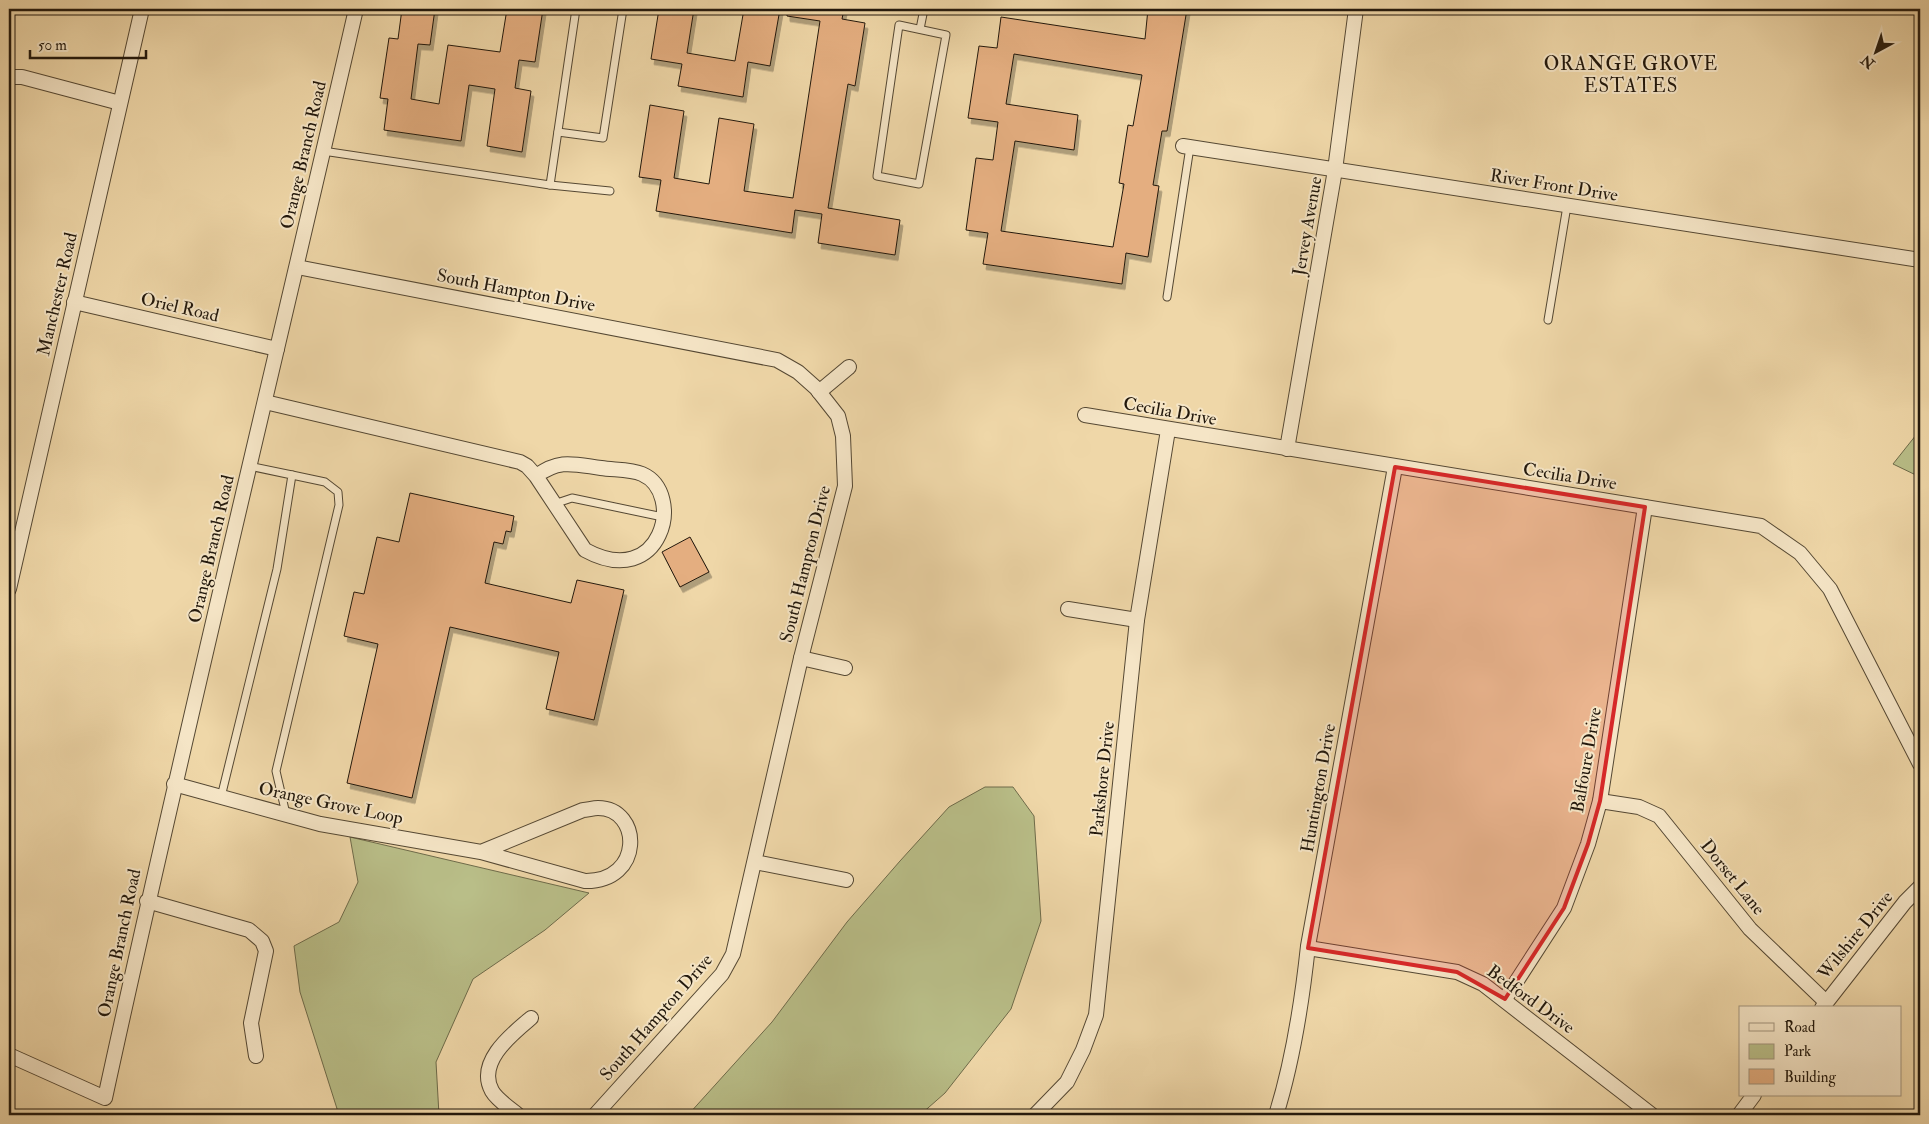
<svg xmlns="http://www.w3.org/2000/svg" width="1929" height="1124" viewBox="0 0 1929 1124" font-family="'IM FELL Double Pica',serif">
	<defs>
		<filter id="shadow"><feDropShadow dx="3" dy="5.5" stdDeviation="0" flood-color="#0004"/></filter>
	</defs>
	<rect width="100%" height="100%" fill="#efd7a8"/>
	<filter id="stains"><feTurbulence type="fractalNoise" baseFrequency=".004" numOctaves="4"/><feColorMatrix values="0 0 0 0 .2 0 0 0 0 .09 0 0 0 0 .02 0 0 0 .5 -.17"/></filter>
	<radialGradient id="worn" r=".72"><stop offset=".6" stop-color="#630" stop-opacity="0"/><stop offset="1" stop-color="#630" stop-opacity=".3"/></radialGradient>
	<g fill="#b9be88" stroke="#6e6b4a">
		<polygon points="1920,430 1920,477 1893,464"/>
		<polygon points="985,787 1013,787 1034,816 1041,921 1011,1009 945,1093 920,1115 688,1115 772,1022 847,922 900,861 949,807"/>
		<polygon points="350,837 589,893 545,930 473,979 436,1062 439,1115 339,1115 300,992 294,946 339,922 358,882"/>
	</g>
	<g fill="#e4ae80" stroke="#22180c" fill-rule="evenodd" filter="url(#shadow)">
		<polygon points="402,9 435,9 430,45 418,44 411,99 439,104 448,45 500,52 507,9 543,9 535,62 519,60 515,88 531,91 522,152 487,146 495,89 469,85 461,141 384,130 388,99 380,98 389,38 398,39"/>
		<polygon points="659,9 694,9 687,53 735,61 744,9 780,9 770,66 748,62 743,97 678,86 682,64 651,59"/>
		<polygon points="787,9 844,9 842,19 865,23 855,86 848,84 828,208 900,220 895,255 818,243 822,214 795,210 792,233 656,211 661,180 639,177 650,105 684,111 674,178 709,184 719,118 754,124 744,191 793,198 820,21 787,16"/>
		<path d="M1148 9H1187L1167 131H1162L1153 185 1159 186 1148 257 1126 253 1122 284 983 264 988 233 966 230 976 158 993 160 998 122 968 118 979 46 997 48 1001 17 1145 39ZM1014 54 1142 75 1133 126 1128 125 1119 183 1124 184 1113 247 1001 231 1015 141 1074 150 1078 115 1006 104Z"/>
		<polygon points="410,493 514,516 511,532 506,531 503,544 494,542 485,583 571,603 577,580 624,590 594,720 546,709 559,652 450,627 412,798 347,783 378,644 344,636 354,592 364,594 377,537 399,542"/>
		<polygon points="690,537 709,572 680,587 662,552"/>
	</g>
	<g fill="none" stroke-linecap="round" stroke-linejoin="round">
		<g stroke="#554833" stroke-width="9">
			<g id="lane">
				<polygon points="899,25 946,35 919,184 877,176"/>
				<polyline points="920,29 924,9"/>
				<polyline points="558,132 603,138 623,9"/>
				<polyline points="323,151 550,185 576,9"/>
				<polyline points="550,185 610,191"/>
				<polyline points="1167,297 1190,147"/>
				<polyline points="1548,320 1567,206"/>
				<polyline points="554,504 572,498 663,517"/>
				<polyline points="221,797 277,569 292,475 249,466"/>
				<polyline points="286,814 276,771 339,505 338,492 325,482 292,475"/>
			</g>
		</g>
		<g stroke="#554833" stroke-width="16">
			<g id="street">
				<polyline points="9,77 22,77 120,103"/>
				<polyline points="1183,146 1920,260"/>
				<polyline points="297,267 777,360 798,372 816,388 838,416 843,436 845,486 801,658 733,954 722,974 595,1115"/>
				<polyline points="74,302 277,349"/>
				<polyline points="819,392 849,367"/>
				<path d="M265 402 520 462 527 466 536 476 585 550C662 592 686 493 642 474 631 469 613 470 601 468 572 464 560 459 536 476"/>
				<polyline points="1085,415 1761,526 1800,553 1830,589 1920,764"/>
				<polyline points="1287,449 1335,170 1356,9"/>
				<polyline points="9,589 142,9"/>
				<polyline points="1068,609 1137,620"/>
				<polyline points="801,658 845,668"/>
				<path d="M174 784 320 824 481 852 585 881C644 882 642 808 598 808 593 808 587 810 583 810L481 852"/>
				<polyline points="1600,801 1639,807 1659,816 1750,929 1826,1002"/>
				<polyline points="755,862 846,880"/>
				<polyline points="147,901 249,930 262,941 266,951 251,1023 256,1056"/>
				<polyline points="1308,948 1457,972 1483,984 1652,1115"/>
				<polyline points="1505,999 1564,908 1588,844 1600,801 1645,507"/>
				<polyline points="1822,1008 1905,902 1920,887"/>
				<path d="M9 1055 105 1098C184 734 273 372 356 9"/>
				<path d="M518 1115C510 1108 497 1100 492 1091 476 1062 512 1034 531 1018"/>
				<polyline points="1035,1115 1067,1082 1083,1050 1096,1015 1137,620 1168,430"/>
				<path d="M1276 1115C1293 1061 1302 1002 1308 946L1395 467"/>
				<polyline points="1739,1115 1754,1095"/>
			</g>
		</g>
		<use href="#lane" stroke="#f5e5c6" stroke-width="7"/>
		<use href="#street" stroke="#f5e5c6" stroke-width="14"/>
	</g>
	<path fill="#d62828" fill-opacity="0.2" stroke="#d62828" stroke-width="4" stroke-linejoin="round" d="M1395 467 1645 507 1600 801 1588 844 1564 908 1505 999 1457 972 1308 948Z"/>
	<g text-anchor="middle" stroke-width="4" stroke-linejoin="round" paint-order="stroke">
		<g font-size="18" fill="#22180c" stroke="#f5e5c6">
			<text transform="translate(303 155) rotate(-77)" y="6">Orange Branch Road</text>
			<text transform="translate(1554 185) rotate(9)" y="6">River Front Drive</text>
			<text transform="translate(1307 226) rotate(-80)" y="6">Jervey Avenue</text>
			<text transform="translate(516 290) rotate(11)" y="6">South Hampton Drive</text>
			<text transform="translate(57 294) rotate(-77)" y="6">Manchester Road</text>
			<text transform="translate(180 307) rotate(13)" y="6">Oriel Road</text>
			<text transform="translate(1170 411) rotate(10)" y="6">Cecilia Drive</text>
			<text transform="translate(1570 476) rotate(9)" y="6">Cecilia Drive</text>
			<text transform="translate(211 549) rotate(-77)" y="6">Orange Branch Road</text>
			<text transform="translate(805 564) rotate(-76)" y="6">South Hampton Drive</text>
			<text transform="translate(1586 760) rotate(-80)" y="6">Balfoure Drive</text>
			<text transform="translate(1102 779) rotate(-84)" y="6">Parkshore Drive</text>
			<text transform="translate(1318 788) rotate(-80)" y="6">Huntington Drive</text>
			<text transform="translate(331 803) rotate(12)" y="6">Orange Grove Loop</text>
			<text transform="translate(1733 877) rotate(51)" y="6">Dorset Lane</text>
			<text transform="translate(1855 935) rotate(-51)" y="6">Wilshire Drive</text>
			<text transform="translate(119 943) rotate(-78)" y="6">Orange Branch Road</text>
			<text transform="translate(1531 999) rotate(36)" y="6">Bedford Drive</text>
			<text transform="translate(656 1017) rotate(-49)" y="6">South Hampton Drive</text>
		</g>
		<g font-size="19" letter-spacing="1" fill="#22180c" stroke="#f5e5c6">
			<text x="1631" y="70">ORANGE GROVE<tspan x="1631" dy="22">ESTATES</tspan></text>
		</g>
	</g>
	<rect width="1929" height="1124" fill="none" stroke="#efd7a8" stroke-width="30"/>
	<rect x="10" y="10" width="1909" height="1104" fill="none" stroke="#22180c" stroke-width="2.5"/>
	<rect x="15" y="15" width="1899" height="1094" fill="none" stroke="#22180c"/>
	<rect x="1739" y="1006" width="162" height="90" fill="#f5e5c6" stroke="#a1937c"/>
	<rect x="1749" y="1023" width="25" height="8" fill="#f5e5c6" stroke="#a1937c"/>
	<text x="1784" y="1032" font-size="15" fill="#22180c">Road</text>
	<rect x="1749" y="1044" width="25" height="15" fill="#b9be88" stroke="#a1937c"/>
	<text x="1784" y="1056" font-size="15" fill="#22180c">Park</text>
	<rect x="1749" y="1069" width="25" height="15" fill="#e4ae80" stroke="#a1937c"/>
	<text x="1784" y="1082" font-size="15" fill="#22180c">Building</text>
	<g transform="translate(1876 52) rotate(220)" stroke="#f5e5c6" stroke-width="4" paint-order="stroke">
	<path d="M0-4L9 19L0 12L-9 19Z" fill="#22180c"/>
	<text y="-8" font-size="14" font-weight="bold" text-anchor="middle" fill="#22180c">N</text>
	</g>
	<path d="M30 50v8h116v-8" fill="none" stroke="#22180c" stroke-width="2.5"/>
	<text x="38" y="50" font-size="15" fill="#22180c" stroke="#f5e5c6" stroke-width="4" paint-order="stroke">50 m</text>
	<rect width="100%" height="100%" filter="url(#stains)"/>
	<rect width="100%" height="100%" fill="url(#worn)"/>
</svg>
